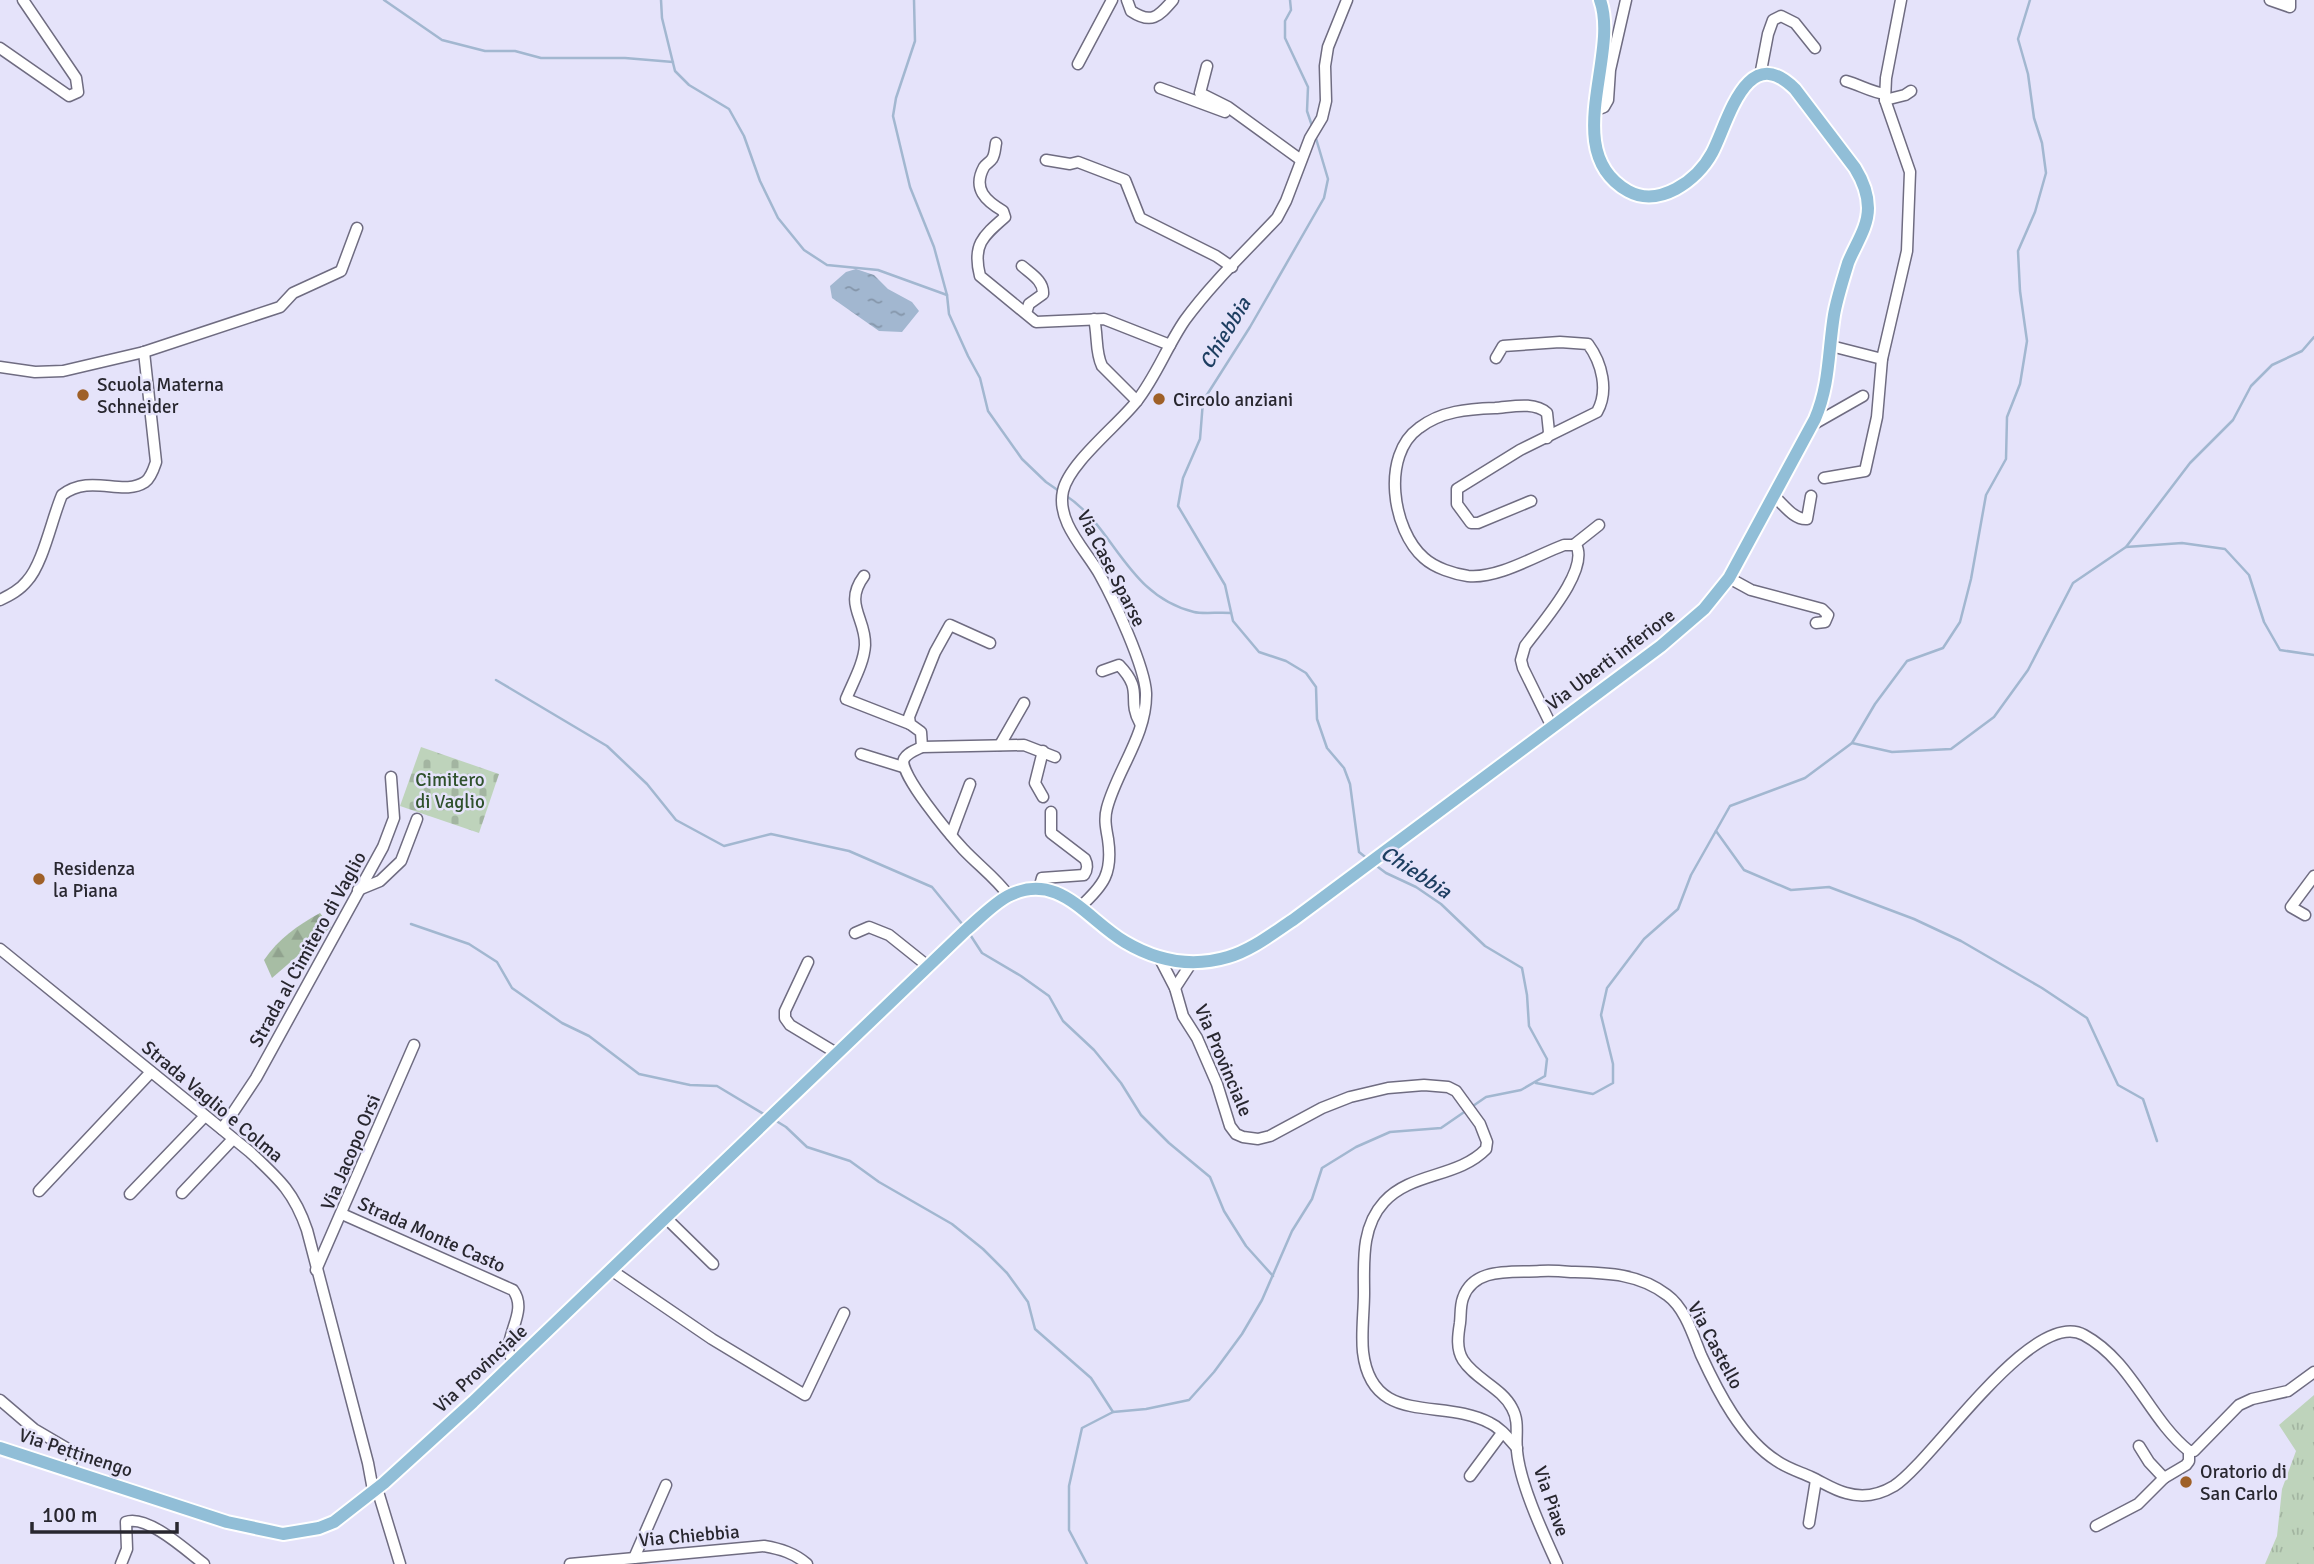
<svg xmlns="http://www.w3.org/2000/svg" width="2314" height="1564" viewBox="0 0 2314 1564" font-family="Signika,sans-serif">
	<defs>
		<pattern id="forest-firs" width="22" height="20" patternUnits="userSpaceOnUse" patternTransform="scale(1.75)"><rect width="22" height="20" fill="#a7bda4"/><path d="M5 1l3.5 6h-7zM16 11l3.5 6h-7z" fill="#90a28e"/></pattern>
		<pattern id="cemetery-stones" width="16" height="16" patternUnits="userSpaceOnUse" patternTransform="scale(1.75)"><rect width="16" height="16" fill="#bed3bb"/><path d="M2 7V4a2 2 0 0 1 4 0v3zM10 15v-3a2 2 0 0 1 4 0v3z" fill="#a3b5a1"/></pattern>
		<pattern id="park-tufts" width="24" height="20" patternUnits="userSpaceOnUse" patternTransform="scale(1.75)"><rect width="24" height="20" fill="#bed3bb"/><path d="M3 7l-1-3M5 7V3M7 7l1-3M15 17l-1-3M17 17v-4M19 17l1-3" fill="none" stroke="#a3b5a1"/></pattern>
		<pattern id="water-ripples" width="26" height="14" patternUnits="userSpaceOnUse" patternTransform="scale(1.75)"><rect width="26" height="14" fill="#a2b7d0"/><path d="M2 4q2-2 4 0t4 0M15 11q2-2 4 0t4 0" fill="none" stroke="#8495a9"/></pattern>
	</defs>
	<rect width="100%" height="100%" fill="#e5e3fa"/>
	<path fill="url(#forest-firs)" d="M320 913 331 927 272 978 264 960C279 938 297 926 320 913Z"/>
	<polygon fill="url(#cemetery-stones)" points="421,747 499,774 479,833 400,806"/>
	<polygon fill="url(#park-tufts)" points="2314,1395 2314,1564 2265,1564 2277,1536 2282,1489 2296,1451 2279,1425"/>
	<polygon fill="url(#water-ripples)" points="856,269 874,275 888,289 912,302 919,311 902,332 879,331 832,298 830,286 846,272"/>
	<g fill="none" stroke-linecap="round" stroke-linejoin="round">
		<g stroke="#a2b7d0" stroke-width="2.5">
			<polyline points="384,0 442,40 485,51 515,51 541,58 625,58 673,62"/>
			<polyline points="661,0 662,18 675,71 689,85 729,109 744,136 760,181 778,218 804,250 827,265 878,270 947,295"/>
			<polyline points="914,0 915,41 896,98 893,116 910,187 934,247 947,295 949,314 968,356 980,378 988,411 1022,459 1046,482 1059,491"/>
			<polyline points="1290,0 1291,10 1285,21 1285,38 1308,87 1307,111 1313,129"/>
			<polyline points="1315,135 1328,179 1324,198 1250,327 1203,401 1200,439 1183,478 1178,506 1225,585 1233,621 1259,652 1286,661 1306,673 1316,687 1317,719 1327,748 1344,768 1350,784 1359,852 1369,860"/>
			<path d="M1065 495C1115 527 1126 595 1194 612 1201 614 1221 612 1231 613"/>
			<polyline points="2126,547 2182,543 2225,549 2249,575 2264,622 2280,650 2314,655"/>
			<polyline points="496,680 607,746 647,784 676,820 724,846 771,834 849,851 932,887 963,925"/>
			<polyline points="1852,743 1892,752 1951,749 1994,717 2028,670 2073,583 2126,547 2190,463 2233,420 2251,386 2272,365 2302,351 2314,337"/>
			<polyline points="1716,831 1744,870 1791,890 1829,887 1914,919 1961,941 2042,988 2087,1018 2118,1085 2143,1099 2157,1141"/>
			<polyline points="411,924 469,944 497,962 512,988 562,1023 589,1036 639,1074 690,1085 717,1086 767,1116"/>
			<polyline points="969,933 982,953 1021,976 1049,996 1063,1021 1094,1050 1121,1083 1141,1115 1169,1143 1210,1177 1224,1211 1246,1246 1273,1276"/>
			<polyline points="1536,1083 1593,1094 1613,1083 1613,1064 1601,1015 1607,988 1644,939 1678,909 1691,875 1730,806 1805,778 1852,743 1875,704 1907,661 1943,648 1960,622 1971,579 1986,495 2006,459 2007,417 2020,384 2027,341 2020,291 2018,251 2035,212 2046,173 2042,143 2034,118 2028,74 2018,39 2030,0"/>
			<polyline points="773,1119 786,1127 807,1147 850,1161 879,1182 952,1224 983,1249 1007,1273 1028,1302 1035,1329 1091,1378 1113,1412"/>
			<polyline points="1087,1564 1069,1530 1069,1486 1082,1428 1113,1412 1146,1409 1189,1400 1214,1372 1242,1334 1262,1300 1292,1231 1312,1199 1322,1168 1356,1147 1390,1132 1441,1128 1486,1097 1521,1090 1545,1076 1547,1059 1529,1026 1527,995 1522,968 1485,946 1441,904 1416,887 1386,873 1374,864"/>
		</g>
		<g stroke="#6f6c81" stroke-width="13">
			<g id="minor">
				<path d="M1127 0 1131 11C1152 25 1159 16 1173 0"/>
				<polyline points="2270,0 2290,7 2290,0"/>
				<polyline points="0,48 69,96 78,92 76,78 23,0"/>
				<polyline points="1078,64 1112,0"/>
				<polyline points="1207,66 1200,93 1228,107 1301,160"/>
				<polyline points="1760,76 1768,34 1773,20 1781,16 1795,23 1815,48"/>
				<path d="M1846 81C1860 85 1871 92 1885 94"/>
				<polyline points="1160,88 1225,112"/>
				<polyline points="1885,100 1905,95 1911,91"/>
				<polyline points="1594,111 1604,107 1608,100 1610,70 1626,0"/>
				<path d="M996 143C995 148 995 155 992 159 990 162 986 164 984 167 972 189 986 201 1003 211L1005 217C983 236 972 245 980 276L1036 322 1104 319 1170 345"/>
				<polyline points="1046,160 1070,164 1078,162 1125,180 1140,218 1216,256 1232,267"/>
				<path d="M1022 266C1031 274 1044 281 1043 294L1029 304 1026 313"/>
				<path d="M1094 319C1098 335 1095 352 1102 366L1137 401"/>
				<polyline points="1831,346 1882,359"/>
				<path d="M1496 358 1503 346 1560 342 1588 344C1602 363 1609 391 1597 412L1520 450 1457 489V504L1471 523H1478L1531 501"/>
				<polyline points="0,367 35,372 63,371 144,352 280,307 293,293 341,271 357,228"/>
				<polyline points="1812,425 1863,396"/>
				<path d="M1547 438 1549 432 1547 413C1534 401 1511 407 1495 408 1468 409 1441 411 1419 428 1381 455 1392 530 1424 558 1435 568 1454 574 1468 576 1498 579 1537 555 1564 545H1576C1590 570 1540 625 1525 646L1521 660 1523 668 1552 727"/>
				<polyline points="1824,478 1865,471 1877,417 1882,359 1907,251 1910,172 1885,100 1886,78 1901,0"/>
				<path d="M1774 496C1784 505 1794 520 1807 519L1811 496"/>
				<polyline points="1575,544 1599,525"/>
				<path d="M864 576C843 604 866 618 865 645 864 663 853 682 846 699L910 724"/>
				<polyline points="1729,578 1751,590 1822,609 1828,615 1825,622 1816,623"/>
				<path d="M0 600C10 595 20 590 27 581 43 564 52 518 62 495 91 473 122 497 145 482 151 478 154 468 156 462L144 352"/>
				<path d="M1102 671 1119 665C1145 692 1126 698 1140 723"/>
				<polyline points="1000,745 1024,703"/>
				<polyline points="922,747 921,732 910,724 909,717 935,652 950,625 990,643"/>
				<polyline points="861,754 903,767"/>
				<polyline points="1043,797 1035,783 1043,751"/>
				<polyline points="951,835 970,784"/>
				<path d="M1039 889 1042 878 1084 875C1088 869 1088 865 1085 859L1051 833V812"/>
				<polyline points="358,890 380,881 401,861 417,819"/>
				<path d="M1009 896C996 878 978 865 963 849 952 837 897 772 904 759 908 752 916 750 922 747L1024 745 1055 757"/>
				<path d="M1080 907C1104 885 1113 873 1108 839 1106 828 1104 819 1107 808 1117 770 1147 735 1146 693 1145 667 1114 600 1100 575 1086 550 1056 522 1063 491 1069 463 1118 425 1136 402 1156 377 1167 346 1185 320 1211 284 1247 250 1277 218L1286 201 1310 138 1322 118 1326 101 1325 66 1328 47 1347 0"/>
				<polyline points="2305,915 2291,907 2314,876"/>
				<polyline points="855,933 869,927 889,935 929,967"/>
				<path d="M0 949 250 1152C279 1179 294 1192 307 1230L368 1463 373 1490 379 1495 400 1564"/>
				<path d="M1160 959 1175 988 1183 1016 1197 1038 1217 1084 1230 1126 1236 1134 1243 1137 1258 1139 1270 1136 1322 1108 1350 1097 1388 1088 1424 1085 1448 1087 1456 1091 1480 1124 1487 1142 1486 1149C1458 1178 1411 1172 1384 1202 1361 1227 1364 1262 1364 1293 1364 1312 1361 1333 1363 1352 1372 1428 1443 1397 1490 1423 1501 1428 1509 1439 1517 1448"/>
				<polyline points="808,962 785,1011 785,1018 790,1025 838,1054"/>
				<polyline points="1175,988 1192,962"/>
				<polyline points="222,1129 256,1078 383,847 394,818 391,777"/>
				<polyline points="39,1191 151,1072"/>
				<polyline points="182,1193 233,1139"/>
				<polyline points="130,1194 205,1116"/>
				<path d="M342 1214 513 1290C527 1309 509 1329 508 1351L514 1363"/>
				<polyline points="666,1218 713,1264"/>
				<polyline points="316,1270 414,1045"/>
				<polyline points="611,1270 712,1339 805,1395 844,1313"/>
				<polyline points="0,1400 34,1429 75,1453 68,1470"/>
				<polyline points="2139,1446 2149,1462 2164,1478"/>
				<polyline points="1470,1476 1502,1433"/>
				<polyline points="1809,1523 1816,1480"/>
				<polyline points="2096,1526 2138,1504 2164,1478 2186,1465 2189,1461 2189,1451"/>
				<polyline points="634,1558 666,1485"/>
				<path d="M121 1564 127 1549 126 1522C147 1514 187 1551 204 1564"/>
				<path d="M570 1564 764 1546C781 1549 794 1553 807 1564"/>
				<path d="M1557 1564C1543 1533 1520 1484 1517 1451 1515 1437 1520 1422 1512 1408 1502 1388 1475 1379 1463 1360 1456 1349 1458 1335 1460 1323 1461 1315 1460 1306 1463 1298 1474 1266 1513 1273 1540 1271 1551 1270 1561 1271 1571 1272 1606 1273 1638 1273 1667 1295 1685 1308 1693 1335 1701 1355 1718 1392 1742 1439 1777 1461 1787 1468 1800 1472 1811 1477 1822 1482 1834 1490 1846 1493 1863 1498 1879 1495 1894 1486 1933 1461 2033 1306 2084 1335 2132 1361 2149 1419 2189 1451H2194L2239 1405 2252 1399 2288 1391 2314 1372"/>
			</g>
		</g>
		<g stroke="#fff" stroke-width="16">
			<path id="major" d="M0 1448 227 1522 283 1534 319 1528 334 1522 384 1483 473 1402 966 930C979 919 993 904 1008 896 1059 870 1087 920 1125 942 1157 961 1191 968 1228 957 1252 950 1273 933 1293 920L1661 646 1704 609 1729 578 1815 419C1830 384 1828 352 1834 315 1837 298 1843 280 1848 263 1855 245 1868 228 1868 208 1868 193 1863 181 1855 168L1795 89C1746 40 1728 123 1712 153 1697 181 1659 208 1628 191 1559 152 1620 55 1600 0"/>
		</g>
		<use href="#minor" stroke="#fff" stroke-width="10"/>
		<use href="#major" stroke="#91bed7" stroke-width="12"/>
	</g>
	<g fill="#9f6027" stroke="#e5e3fa" stroke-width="2.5">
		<circle cx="83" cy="395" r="7"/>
		<circle cx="1159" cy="399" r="7"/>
		<circle cx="39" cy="879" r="7"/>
		<circle cx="2186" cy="1482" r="7"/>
	</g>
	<g text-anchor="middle" stroke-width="5" stroke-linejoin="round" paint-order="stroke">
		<g font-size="19" fill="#28272f" stroke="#e5e3fa" text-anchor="start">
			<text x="97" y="391">Scuola Materna<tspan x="97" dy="22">Schneider</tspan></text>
			<text x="1173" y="406">Circolo anziani</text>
			<text x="53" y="875">Residenza<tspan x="53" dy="22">la Piana</tspan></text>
			<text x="2200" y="1478">Oratorio di<tspan x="2200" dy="22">San Carlo</tspan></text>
		</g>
		<g font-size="19" fill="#28272f" stroke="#e5e3fa">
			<text transform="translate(1112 568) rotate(63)" y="7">Via Case Sparse</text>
			<text transform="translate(1610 659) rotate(-37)" y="7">Via Uberti inferiore</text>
			<text transform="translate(307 949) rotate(-61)" y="7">Strada al Cimitero di Vaglio</text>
			<text transform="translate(1224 1060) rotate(67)" y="7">Via Provinciale</text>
			<text transform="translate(213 1101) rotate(40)" y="7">Strada Vaglio e Colma</text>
			<text transform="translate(350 1152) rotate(-67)" y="7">Via Jacopo Orsi</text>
			<text transform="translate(432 1234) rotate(24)" y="7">Strada Monte Casto</text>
			<text transform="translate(1716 1345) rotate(62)" y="7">Via Castello</text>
			<text transform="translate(480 1368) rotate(-43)" y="7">Via Provinciale</text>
			<text transform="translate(76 1452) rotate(18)" y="7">Via Pettinengo</text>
			<text transform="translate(1552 1501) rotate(71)" y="7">Via Piave</text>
			<text transform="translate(689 1535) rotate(-5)" y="7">Via Chiebbia</text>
		</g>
		<g font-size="19" fill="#2f512c" stroke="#e5e3fa">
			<text x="450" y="786">Cimitero<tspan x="450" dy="22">di Vaglio</tspan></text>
		</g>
		<g font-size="21" font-style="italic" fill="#1d3e61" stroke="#e5e3fa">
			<text transform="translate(1225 333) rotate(-59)" y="7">Chiebbia</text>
			<text transform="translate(1416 872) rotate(33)" y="7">Chiebbia</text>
		</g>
	</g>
	<path d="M32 1522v10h145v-10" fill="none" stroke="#28272f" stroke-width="3.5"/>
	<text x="42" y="1522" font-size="21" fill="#28272f" stroke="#e5e3fa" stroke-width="5" paint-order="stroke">100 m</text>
</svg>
